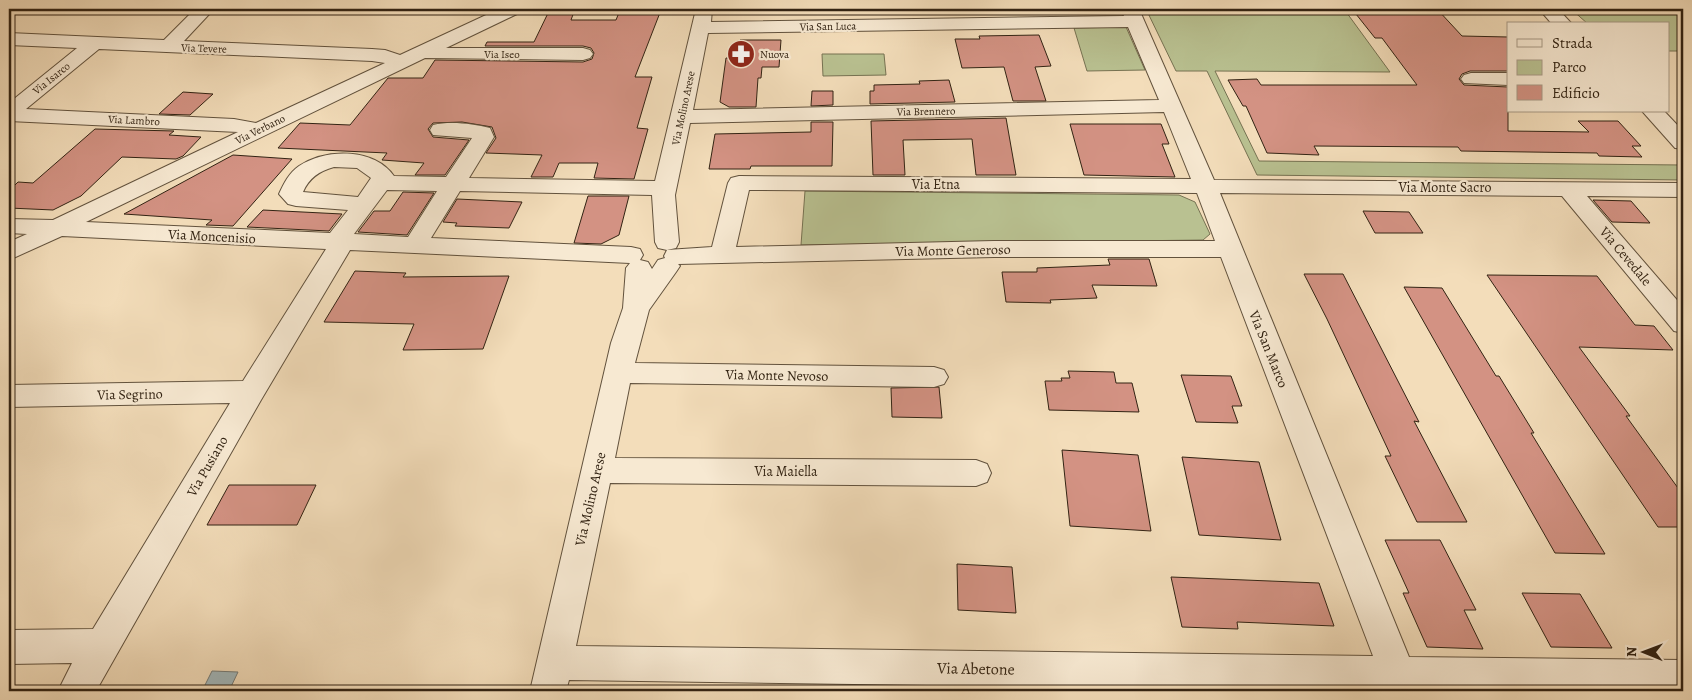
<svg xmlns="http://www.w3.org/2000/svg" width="1692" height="700" viewBox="0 0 1692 700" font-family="Alegreya,serif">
	<rect width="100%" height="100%" fill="#f3ddba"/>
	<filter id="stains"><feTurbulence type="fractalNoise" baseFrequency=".004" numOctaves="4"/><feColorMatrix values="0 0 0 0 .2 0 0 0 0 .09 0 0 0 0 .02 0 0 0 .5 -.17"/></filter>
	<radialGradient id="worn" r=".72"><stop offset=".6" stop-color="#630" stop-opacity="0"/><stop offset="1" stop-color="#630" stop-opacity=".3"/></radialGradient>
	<g fill="#b9c191" stroke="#767252">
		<polygon points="1146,9 1344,9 1390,72 1215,71 1259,161 1683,165 1683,180 1257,175 1207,71 1176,71"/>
		<polygon points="1571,9 1683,9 1683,51 1668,51 1668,24 1588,24"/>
		<polygon points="1126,27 1145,70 1087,71 1074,28"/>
		<polygon points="822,54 884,54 886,75 823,76"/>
		<polygon points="805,191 1179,195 1195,202 1210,234 1203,240 801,245"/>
	</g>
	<polygon fill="#a2b8bc" stroke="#757c78" points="212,671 238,672 229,691 202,691"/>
	<g fill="#d39283" stroke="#322313">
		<polygon points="550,9 575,9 571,20 616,20 620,10 661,10 635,77 652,77 637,128 648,129 634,179 594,178 598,163 559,163 553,177 531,177 542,155 486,153 496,138 492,127 462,122 433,123 428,129 433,137 469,140 445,175 415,175 424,163 382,160 387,153 278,148 300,123 350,125 388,78 423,78 435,60 583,62 592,59 594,53 591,48 583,46 485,46 487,42 534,42"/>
		<polygon points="1352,9 1437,9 1462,36 1508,37 1508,71 1470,71 1462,74 1459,79 1464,85 1508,87 1508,131 1589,132 1578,121 1618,121 1641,146 1632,146 1642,157 1599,156 1597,153 1461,151 1458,147 1314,146 1319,155 1267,153 1246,106 1243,106 1228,80 1257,79 1261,85 1417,85 1382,38 1375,38"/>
		<polygon points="1039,35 1051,66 1035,67 1046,101 1013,101 1004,67 962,68 955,39 980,39 979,36"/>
		<polygon points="740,40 781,40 779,67 762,67 761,78 758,78 756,107 729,107 720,102 726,58 737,58"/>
		<polygon points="949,80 955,102 870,104 870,91 874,91 874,85 920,84 919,81"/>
		<polygon points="812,91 833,91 833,105 811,106"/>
		<polygon points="183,92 213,94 190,115 159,114"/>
		<polygon points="1006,118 1016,175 976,175 972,139 903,140 905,175 873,175 871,121"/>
		<polygon points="811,122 833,122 832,166 751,166 750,169 709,169 715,134 811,132"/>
		<polygon points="1070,124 1161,124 1169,144 1162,144 1175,177 1084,175"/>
		<polygon points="95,129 174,131 169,135 201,137 183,156 176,159 122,157 81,196 53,210 9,208 9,191 18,182 33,183"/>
		<polygon points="233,155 292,159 233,226 206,225 212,220 124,214"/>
		<polygon points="403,192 434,193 407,235 358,232 374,211 390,211"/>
		<polygon points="588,196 629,196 619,235 601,244 574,243"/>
		<polygon points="457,199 522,202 509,228 455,226 457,223 443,222"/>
		<polygon points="1593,200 1631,201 1650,223 1612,222"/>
		<polygon points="263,210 342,214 329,231 247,227"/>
		<polygon points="1363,211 1409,212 1423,233 1375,233"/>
		<polygon points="1108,259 1149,259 1157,286 1092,285 1097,298 1050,300 1051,303 1006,302 1002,272 1037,272 1037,268 1110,265"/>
		<polygon points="355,271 406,273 403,277 509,276 483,349 403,350 414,324 324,322"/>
		<polygon points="1304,274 1343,274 1419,422 1414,421 1467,522 1417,522 1385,456 1391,456 1327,319"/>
		<polygon points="1487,275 1597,276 1635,325 1654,326 1673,350 1579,347 1630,416 1626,416 1683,495 1683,527 1658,527"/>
		<polygon points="1404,287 1442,288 1496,376 1499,376 1534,433 1531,433 1605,554 1555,553"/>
		<polygon points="1068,371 1114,372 1116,383 1132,383 1139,412 1049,410 1045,381 1062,381 1061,378 1070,378"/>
		<polygon points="1181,375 1231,376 1242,406 1232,406 1238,423 1196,422"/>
		<polygon points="939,387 942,418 892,417 891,388"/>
		<polygon points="1062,450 1138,455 1151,531 1070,526"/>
		<polygon points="1182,457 1259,462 1281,540 1199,535"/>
		<polygon points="229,485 316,485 297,525 207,525"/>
		<polygon points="1385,540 1440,540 1476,610 1464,610 1483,649 1427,647 1403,593 1409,593"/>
		<polygon points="957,564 1012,567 1016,613 958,610"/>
		<polygon points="1171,577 1319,583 1334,626 1237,622 1238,629 1182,627"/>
		<polygon points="1522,593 1580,594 1612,648 1551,647"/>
	</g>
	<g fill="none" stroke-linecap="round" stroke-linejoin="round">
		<g stroke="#62523d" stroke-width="2">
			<g id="minor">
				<path d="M195 9H214L184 41 372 49 385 50 400 55 499 9H522L519 13 446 48H583L590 50 593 54 590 58 583 60 425 58 86 222 330 233 348 210 296 206 288 204 279 194C284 183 289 173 299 166 327 148 374 148 394 176L446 177 472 138 433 135 430 130 433 125C451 121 473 124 490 128L494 137 469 178 655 181 696 9H712L711 22 1124 16 1121 9H1139L1214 180 1683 183V197L1587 196 1683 307V333L1674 331 1562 196 1220 193 1409 657 1683 660V691H1359L569 680 566 691H530L611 343 623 308 626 268 630 263 350 250 261 400 96 691H58L72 663 9 664V630L93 629 230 403 9 407V385L243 381 326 249 62 236 9 260V242L27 234 9 233V219L53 220 238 132 9 121V103L77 48 9 45V33L164 40ZM1128 27 1159 100 693 110 708 33ZM99 49 372 61 385 63 256 123 234 119 26 109ZM1164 112 1191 179 739 176 731 178 728 183 712 247 667 250 664 256 665 258 658 260 652 269 648 262 640 260 643 255 640 249 631 247 431 238 460 191 652 195 655 242 658 248 667 250 676 248 679 242 675 195 690 123ZM334 167 357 168 371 178 358 197 303 192C309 178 319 171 334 167ZM387 190 437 191 408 237 354 234ZM749 190 1197 193 1215 241H994L736 247ZM994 257H1221L1373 656 576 646 610 483 976 486 987 482 991 473 987 464 976 460 615 458 630 383 934 387 944 384 948 377 944 370 934 367 635 363 649 310 676 272 680 266 678 264Z"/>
				<polygon points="1539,9 1558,9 1572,24 1552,24"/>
				<polygon points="1471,73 1508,73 1508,85 1464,83 1461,79 1464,75"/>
				<polygon points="1642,111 1664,111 1683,131 1683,149 1675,148"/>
			</g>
		</g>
		<use href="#minor" fill="#f7e9d2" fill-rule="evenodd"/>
	</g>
	<defs>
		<g id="pharmacy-disc" transform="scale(1.4375)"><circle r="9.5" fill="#8f2418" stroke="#f7e9d2"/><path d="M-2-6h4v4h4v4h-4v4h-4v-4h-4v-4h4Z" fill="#fff"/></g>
	</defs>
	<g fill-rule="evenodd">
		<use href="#pharmacy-disc" x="741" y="54"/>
	</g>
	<g text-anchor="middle" stroke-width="4.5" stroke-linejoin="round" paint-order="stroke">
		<g font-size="11" fill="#322313" stroke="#f7e9d2">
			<text transform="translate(828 26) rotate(-1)" y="4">Via San Luca</text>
			<text transform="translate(204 48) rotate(2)" y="4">Via Tevere</text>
			<text x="502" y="58">Via Iseo</text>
			<text transform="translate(51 78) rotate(-39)" y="4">Via Isarco</text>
			<text transform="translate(683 108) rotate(-78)" y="4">Via Molino Arese</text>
			<text transform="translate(926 111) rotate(-1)" y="4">Via Brennero</text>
			<text transform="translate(134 120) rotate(3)" y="4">Via Lambro</text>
			<text transform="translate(260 129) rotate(-26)" y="4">Via Verbano</text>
		</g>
		<g font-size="11" fill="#322313" stroke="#f7e9d2" text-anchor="start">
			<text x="760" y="58">Nuova</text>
		</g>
		<g font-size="14" fill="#322313" stroke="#f7e9d2">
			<text x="936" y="189">Via Etna</text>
			<text x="1445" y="192">Via Monte Sacro</text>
			<text transform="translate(212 236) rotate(3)" y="5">Via Moncenisio</text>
			<text transform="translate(953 250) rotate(-1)" y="5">Via Monte Generoso</text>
			<text transform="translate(1626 256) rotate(50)" y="5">Via Cevedale</text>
			<text transform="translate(1269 349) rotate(68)" y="5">Via San Marco</text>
			<text transform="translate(777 375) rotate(1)" y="5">Via Monte Nevoso</text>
			<text transform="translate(130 394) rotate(-1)" y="5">Via Segrino</text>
			<text transform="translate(207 466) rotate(-60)" y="5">Via Pusiano</text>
			<text x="786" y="476">Via Maiella</text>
			<text transform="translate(590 499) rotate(-77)" y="5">Via Molino Arese</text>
		</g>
		<g font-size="16" fill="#322313" stroke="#f7e9d2">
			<text transform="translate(976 668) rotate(1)" y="6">Via Abetone</text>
		</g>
	</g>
	<rect width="1692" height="700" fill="none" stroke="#f3ddba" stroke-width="30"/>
	<rect x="10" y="10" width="1672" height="680" fill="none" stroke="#322313" stroke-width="2.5"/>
	<rect x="15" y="15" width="1662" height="670" fill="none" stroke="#322313"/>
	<rect x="1507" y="22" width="162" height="90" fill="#f7e9d2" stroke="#a89a86"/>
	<rect x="1517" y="39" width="25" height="8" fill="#f7e9d2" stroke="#a89a86"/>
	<text x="1552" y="48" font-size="15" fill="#322313">Strada</text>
	<rect x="1517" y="60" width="25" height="15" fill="#b9c191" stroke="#a89a86"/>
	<text x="1552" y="72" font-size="15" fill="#322313">Parco</text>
	<rect x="1517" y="85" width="25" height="15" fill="#d39283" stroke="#a89a86"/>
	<text x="1552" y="98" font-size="15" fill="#322313">Edificio</text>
	<g transform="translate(1644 652) rotate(271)" stroke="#f7e9d2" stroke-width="4" paint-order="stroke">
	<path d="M0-4L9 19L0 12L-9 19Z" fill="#322313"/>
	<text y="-8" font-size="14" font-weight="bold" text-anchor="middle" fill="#322313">N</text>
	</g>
	<rect width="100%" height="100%" filter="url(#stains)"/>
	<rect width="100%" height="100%" fill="url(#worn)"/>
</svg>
